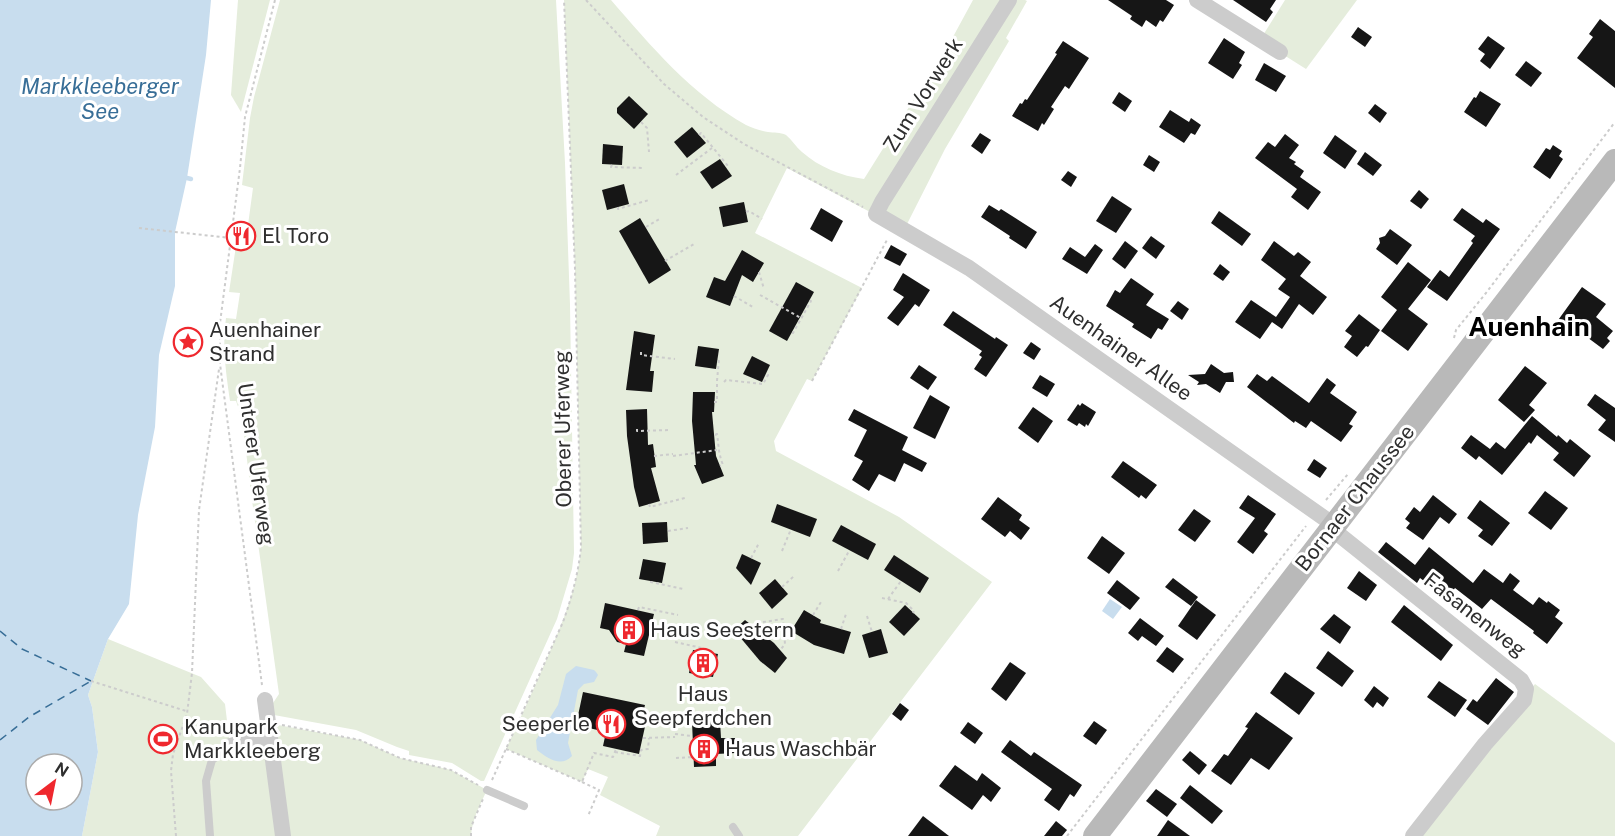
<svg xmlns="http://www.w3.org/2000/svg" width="1615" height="836" viewBox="0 0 1615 836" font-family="'Public Sans',sans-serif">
	<rect width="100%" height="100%" fill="#fff"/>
	<g fill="#e5eddc">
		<polygon points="238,0 270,0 241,112 231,95"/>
		<path d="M280 0H556L565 163 570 305 574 553 572 569 557 619 484 781H481L452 763 409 755V751L397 747 356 730 274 715 273 703 279 694 251 493 242 418 236 401H230C226 373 222 347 226 318L236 319 240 293 229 292 236 246 245 247 253 188 242 185 250 118 254 97Z"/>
		<path d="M564 0H611C651 46 691 94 746 125 752 128 761 131 768 132 774 133 780 132 786 135 792 140 796 147 802 152 819 167 841 176 864 179L954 35 973 0H1025L1027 1 1006 38 1009 41 945 149 904 230 787 168 755 233 862 288 812 381 807 379 774 441 776 451 899 517 992 582 798 836H656L660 826 600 795 608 777 588 769 582 782 506 749C519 721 532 693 544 665 561 627 577 590 581 548L575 269Z"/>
		<polygon points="1285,0 1357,0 1306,69 1260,40"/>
		<path d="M108 639 201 677 225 704 230 746 269 736 267 723 360 740 400 758 451 770 487 790C480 805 472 819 471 836H82L98 752 92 707 88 695Z"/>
		<polygon points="1535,684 1615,743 1615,836 1413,836"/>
	</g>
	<g fill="#c8ddee" fill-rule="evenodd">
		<path d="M0 0H211L206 55 187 178 175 232V286L159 355 155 427 138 515 129 604 108 639 88 695 92 707 98 752 82 836H0ZM36 764H72V800H36Z"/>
		<polygon points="1110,599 1122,607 1113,619 1102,611"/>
		<path d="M576 666 594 670 596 672 598 675 594 682 584 684 578 690 568 743 572 756C561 768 547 758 537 750L536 740 558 705 566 674Z"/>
	</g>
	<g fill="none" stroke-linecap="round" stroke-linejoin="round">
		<polyline stroke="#c8ddee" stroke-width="4.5" points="187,178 191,179"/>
		<g stroke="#386e97" stroke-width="1.5" stroke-dasharray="8 6" stroke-linecap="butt">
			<polyline points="0,631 22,649 91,681"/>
			<polyline points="0,740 29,717 91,681"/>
		</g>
	</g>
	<g fill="#161616">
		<polygon points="1108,0 1166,0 1174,5 1163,22 1160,20 1156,27 1146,20 1142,27 1130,19 1132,16"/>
		<polygon points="1233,0 1276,0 1270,9 1273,12 1266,22"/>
		<polygon points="1600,19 1615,31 1615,88 1577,58 1593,37 1589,34"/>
		<polygon points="1358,27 1372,37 1365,47 1351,37"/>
		<polygon points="1488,36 1505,48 1490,69 1480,61 1485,54 1478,49"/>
		<polygon points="1224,38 1245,52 1239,63 1242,65 1233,79 1208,63"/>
		<polygon points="1063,41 1089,58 1069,89 1065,86 1051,107 1054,109 1044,125 1042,123 1038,131 1012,116 1020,103 1022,104 1025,99 1027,100 1057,54 1055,53"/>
		<polygon points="1526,61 1542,73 1531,87 1515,75"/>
		<polygon points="1264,63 1286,76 1276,92 1255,80"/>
		<polygon points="1480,91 1501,104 1486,127 1464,112 1474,97 1476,98"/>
		<polygon points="1119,92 1132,101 1125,112 1112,103"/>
		<polygon points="629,96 648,114 634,129 617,113 617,108"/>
		<polygon points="1375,104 1387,113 1380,123 1368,113"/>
		<polygon points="1170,110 1189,122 1191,118 1201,125 1195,135 1191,133 1184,143 1159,127"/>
		<polygon points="692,127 706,143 687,158 674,142"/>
		<polygon points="980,133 991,140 982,154 971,146"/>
		<polygon points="1285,134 1299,145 1289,158 1296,162 1294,164 1304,171 1300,177 1321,192 1308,210 1291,197 1297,189 1255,158 1268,142 1275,147"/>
		<polygon points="1335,135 1357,151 1345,169 1323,153"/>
		<polygon points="603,144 623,146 622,165 602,164"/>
		<polygon points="1553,145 1562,151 1559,156 1563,159 1550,179 1533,167 1546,148 1550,150"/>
		<polygon points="1365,152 1382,165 1373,176 1357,164"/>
		<polygon points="1149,155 1160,162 1154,172 1143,165"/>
		<polygon points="720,159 732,176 712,189 700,172"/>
		<polygon points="1068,171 1077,177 1071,187 1061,180"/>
		<polygon points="624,184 629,204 607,210 602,190"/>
		<polygon points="1419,190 1429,199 1421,209 1410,201"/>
		<polygon points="1112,196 1132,209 1116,233 1096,221"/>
		<polygon points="744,202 748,222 723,227 719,207"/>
		<polygon points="989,205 999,211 1001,209 1037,232 1026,249 1009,238 1010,236 981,217"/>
		<polygon points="821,208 843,221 832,242 810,229"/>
		<polygon points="1462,208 1483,223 1486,219 1500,229 1447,301 1427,287 1440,270 1449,277 1473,243 1471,241 1475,236 1453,220"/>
		<polygon points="1219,211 1251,234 1242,246 1211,223"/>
		<polygon points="640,218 671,270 649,284 619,231"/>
		<polygon points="1390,229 1412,245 1397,265 1376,249 1380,243 1379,238 1385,236"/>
		<polygon points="1151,236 1165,246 1156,259 1142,248"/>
		<polygon points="1125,241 1138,251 1125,269 1112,259"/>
		<polygon points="1274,241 1294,256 1298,252 1311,262 1300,276 1327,297 1313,315 1299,304 1282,329 1272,322 1260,339 1235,322 1251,300 1276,317 1290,297 1278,289 1286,279 1261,260"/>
		<polygon points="1095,244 1103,250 1087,274 1062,259 1070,247 1085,257"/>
		<polygon points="891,245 907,254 900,266 884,258"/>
		<polygon points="742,250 764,263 753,282 742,275 730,306 706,297 714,277 725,281"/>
		<polygon points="1408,262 1431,280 1408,309 1428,324 1408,351 1381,331 1397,310 1381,297"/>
		<polygon points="1220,264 1230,272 1223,281 1213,274"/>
		<polygon points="903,273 930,290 919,307 915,304 898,326 887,318 904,297 893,290"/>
		<polygon points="1131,278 1154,294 1146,305 1169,319 1162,330 1158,328 1151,339 1132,327 1134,324 1106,306 1115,290 1120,293"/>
		<polygon points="796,282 814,292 787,341 769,331"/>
		<polygon points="1582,287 1606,304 1596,317 1613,331 1607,338 1610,341 1603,349 1572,326 1568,331 1556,323"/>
		<polygon points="1178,301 1189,309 1182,320 1170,311"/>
		<polygon points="953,311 995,339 996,337 1008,345 986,377 974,369 982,357 979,355 982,351 943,325"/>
		<polygon points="1359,314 1380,330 1368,347 1366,346 1357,357 1344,347 1352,336 1345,331"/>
		<polygon points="634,331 655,335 650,371 654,371 652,392 626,390"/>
		<polygon points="1031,342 1041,349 1034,360 1023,353"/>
		<polygon points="698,346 719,349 716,369 695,366"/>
		<polygon points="752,356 770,365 762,382 743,374"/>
		<polygon points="1211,364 1224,373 1233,372 1234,382 1226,382 1220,393 1206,384 1197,385 1199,382 1188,375 1205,374"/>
		<polygon points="919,365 937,377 928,390 910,378"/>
		<polygon points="1525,366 1547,383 1529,405 1535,410 1524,422 1498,400"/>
		<polygon points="1257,374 1267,381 1272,376 1309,403 1327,378 1336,385 1330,393 1357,412 1349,424 1353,426 1341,442 1311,421 1306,428 1295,421 1294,423 1247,387"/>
		<polygon points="1040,375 1055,384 1047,397 1032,388"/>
		<polygon points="693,392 715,392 714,412 712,412 716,456 724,476 702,484 694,465 696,465 692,421"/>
		<polygon points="1595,394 1615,408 1615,442 1598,430 1606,420 1587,405"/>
		<polygon points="930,395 950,407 935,439 913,428"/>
		<polygon points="1082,403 1096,412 1088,426 1086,424 1085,427 1079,423 1077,426 1067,420 1078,404 1080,406"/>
		<polygon points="1033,407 1053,421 1038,443 1018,428"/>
		<polygon points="647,409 648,445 653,444 656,467 651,468 660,501 639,507 634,487 627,436 626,410"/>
		<polygon points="854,409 908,437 902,450 927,463 922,472 904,463 895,482 879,474 869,491 852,480 863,461 854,456 867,430 848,420"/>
		<polygon points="1532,416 1557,437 1558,435 1567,443 1570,439 1591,456 1574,477 1553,460 1559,453 1537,435 1531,444 1529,442 1502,475 1479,456 1476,460 1461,448 1471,435 1490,449 1496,442 1505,449"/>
		<polygon points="1314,459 1327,468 1320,478 1307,470"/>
		<polygon points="1123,461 1157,485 1146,499 1141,495 1139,498 1111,477"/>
		<polygon points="1545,491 1568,508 1551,530 1528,513"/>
		<polygon points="1248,495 1276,514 1264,531 1268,534 1253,554 1237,542 1255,518 1239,508"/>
		<polygon points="1433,495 1457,514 1449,524 1440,517 1423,540 1406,528 1410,523 1405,519 1414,507 1420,512"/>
		<polygon points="998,497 1022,515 1019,520 1030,528 1021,540 1010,531 1005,537 981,519"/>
		<polygon points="1480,500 1510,523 1492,546 1478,536 1483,530 1467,518"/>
		<polygon points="777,504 817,519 810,537 771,522"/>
		<polygon points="1194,509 1211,521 1195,542 1178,530"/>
		<polygon points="667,522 668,542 643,544 642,523"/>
		<polygon points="841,525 876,544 868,560 832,541"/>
		<polygon points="1102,536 1125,553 1109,574 1087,558"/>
		<polygon points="1386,542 1415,565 1429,547 1473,583 1484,569 1503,583 1510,573 1520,581 1513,590 1533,605 1539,597 1547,603 1548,601 1560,610 1555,617 1563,623 1547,644 1533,633 1534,631 1491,599 1482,609 1455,588 1449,596 1443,592 1441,594 1420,578 1417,583 1378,552"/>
		<polygon points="742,554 761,563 751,585 736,568"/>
		<polygon points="894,555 929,578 920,593 884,570"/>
		<polygon points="643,559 666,563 662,583 639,579"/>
		<polygon points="1359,571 1377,585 1366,601 1347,588"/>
		<polygon points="1173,578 1198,597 1191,606 1165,587"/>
		<polygon points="775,579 788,594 772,609 759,593"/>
		<polygon points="1117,580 1140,598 1130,610 1107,593"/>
		<polygon points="1196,600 1216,615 1197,640 1178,626"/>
		<polygon points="605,603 654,614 644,656 624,652 626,644 617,642 609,630 600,628"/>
		<polygon points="905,605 920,619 904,636 889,622"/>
		<polygon points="1404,605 1453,645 1441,661 1391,622"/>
		<polygon points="804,610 821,620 820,623 851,632 844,654 814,645 791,631"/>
		<polygon points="1334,614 1351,627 1340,644 1320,629"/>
		<polygon points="1140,618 1164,636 1156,646 1142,636 1138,641 1128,633"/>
		<polygon points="745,620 774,643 787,658 775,673 760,661 734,630"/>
		<polygon points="881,629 888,653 869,658 862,635"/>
		<polygon points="1167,647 1184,659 1173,673 1156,661"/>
		<polygon points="693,650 718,654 713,677 689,673"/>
		<polygon points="1328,651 1354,671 1342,687 1316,668"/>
		<polygon points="1010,662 1026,673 1006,701 991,689"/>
		<polygon points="1285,672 1315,693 1299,715 1270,693"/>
		<polygon points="1496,678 1514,692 1488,725 1466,709 1473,699 1477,702"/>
		<polygon points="1439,681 1467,700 1455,717 1427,697"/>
		<polygon points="1374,686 1389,698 1383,707 1377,702 1373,708 1364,700"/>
		<polygon points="583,692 645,705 641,721 646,722 639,754 603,746 606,732 576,725"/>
		<polygon points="900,703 909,710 901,721 892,714"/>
		<polygon points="1256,712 1293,738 1269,770 1251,758 1231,785 1211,771 1224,754 1228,756 1248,728 1245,727"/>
		<polygon points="720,721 721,738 735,738 736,753 716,754 716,766 694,767 692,722"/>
		<polygon points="1094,721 1107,730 1096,745 1083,736"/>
		<polygon points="968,722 983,733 975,744 960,733"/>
		<polygon points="1010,740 1031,756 1034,752 1082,785 1074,797 1070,794 1059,811 1044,800 1052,789 1001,752"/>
		<polygon points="1190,751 1207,765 1199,775 1182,760"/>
		<polygon points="955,765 977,781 982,773 1001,788 991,802 983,795 972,810 939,786"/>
		<polygon points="1190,785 1223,811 1212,824 1180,798"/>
		<polygon points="1156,789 1177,804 1167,817 1146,801"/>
		<polygon points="923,816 949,836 908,836"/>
		<polygon points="1168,820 1190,836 1157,836"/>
		<polygon points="1056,821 1067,830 1062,836 1044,836"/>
	</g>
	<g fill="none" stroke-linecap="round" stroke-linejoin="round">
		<g stroke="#ccc" stroke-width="2" stroke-dasharray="3 3" stroke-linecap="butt">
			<polyline points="586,0 664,84 703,117 744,144 863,207"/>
			<polyline points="641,122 647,128 649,152"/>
			<polyline points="699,135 701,133 728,166 726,167"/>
			<polyline points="612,165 611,167 643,168"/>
			<polyline points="676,175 712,148"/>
			<polyline points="618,207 618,209 649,200"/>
			<polyline points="746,212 749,211 762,219"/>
			<polyline points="646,227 661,218"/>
			<polyline points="139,228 231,238"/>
			<polyline points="665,261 694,244"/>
			<polyline points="759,272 764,289"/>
			<polyline points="760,295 801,318"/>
			<polyline points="734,296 753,307"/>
			<polyline points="792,333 793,333 811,301 809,300"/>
			<polyline points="1454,338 1456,330 1486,293 1615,122"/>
			<polyline points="641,352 641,355 675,359"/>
			<polyline points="812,381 888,238"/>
			<polyline points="724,382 726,380 763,384 768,375 766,374"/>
			<polyline points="714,402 717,402 717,381 719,359 718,359"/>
			<polyline points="637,429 637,431 670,430"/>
			<path d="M715 435 717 434C719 447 718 452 723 465L720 466"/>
			<polyline points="654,456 673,454"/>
			<polyline points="673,456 717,450"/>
			<polyline points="1326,500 1348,474"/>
			<polyline points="649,504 650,507 685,498"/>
			<polyline points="668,531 688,528"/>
			<polyline points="782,551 791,529"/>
			<polyline points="751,558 759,543"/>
			<polyline points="838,571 849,551"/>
			<polyline points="651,581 651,582 683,589"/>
			<polyline points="782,587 794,576"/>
			<polyline points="882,598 906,603 914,611 913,613"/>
			<polyline points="888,599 901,581"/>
			<polyline points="638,610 639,607 678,615"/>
			<polyline points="813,615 821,602"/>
			<polyline points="867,616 872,632"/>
			<polyline points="757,623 783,619 785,644 781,649"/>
			<polyline points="841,629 846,614"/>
			<polyline points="675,642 702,648 701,651"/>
			<polyline points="91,681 186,711"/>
			<polyline points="262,685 220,364 220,323 240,168 245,117 275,0"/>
			<polyline points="702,712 704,721"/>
			<polyline points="282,725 360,740 400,758 451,770 478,785"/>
			<polyline points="675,734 692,736"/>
			<polyline points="643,738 675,737"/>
			<polyline points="506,749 582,782 594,753 613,757 616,749"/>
			<polyline points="615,752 640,756 641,750 648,749 649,738"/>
			<polyline points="676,758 694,757"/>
			<path d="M492 780 563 622C572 597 578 574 581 548L575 269 564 0"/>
			<polyline points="582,782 599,790 588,816"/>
			<polyline points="176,836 171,771 173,754 187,714 192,673 199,510 219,369"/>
			<polyline points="471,836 471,827 483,799"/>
			<polyline points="1067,836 1306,526"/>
		</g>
		<g stroke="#ccc" stroke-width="8">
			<polyline points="487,790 524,806"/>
			<polyline points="733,827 739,836"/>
			<polyline points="210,836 206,781 212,760 230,746"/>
		</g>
		<g stroke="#ccc" stroke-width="16">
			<polyline points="1009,0 882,202 876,214 969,268 1334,525"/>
			<polyline points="1197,0 1280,52"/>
			<polyline points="1332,529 1521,680 1526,689 1524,700 1485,744 1413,836"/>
			<polyline points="265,700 283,836"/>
			<polyline points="230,746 269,736"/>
		</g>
		<polyline stroke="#b9b9b9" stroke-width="24" points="1095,836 1615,161"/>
	</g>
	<defs>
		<g id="restaurant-ring" transform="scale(1.5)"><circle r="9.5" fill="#fff" stroke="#ef282e" stroke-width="1.5"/><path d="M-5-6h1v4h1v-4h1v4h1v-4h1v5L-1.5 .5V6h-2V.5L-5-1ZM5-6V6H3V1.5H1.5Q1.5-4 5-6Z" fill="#ef282e"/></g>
		<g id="sight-ring" transform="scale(1.5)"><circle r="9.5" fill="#fff" stroke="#ef282e" stroke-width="1.5"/><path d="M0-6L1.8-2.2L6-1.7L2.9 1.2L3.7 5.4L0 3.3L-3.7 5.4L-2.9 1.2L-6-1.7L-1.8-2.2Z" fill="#ef282e"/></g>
		<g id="building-ring" transform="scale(1.5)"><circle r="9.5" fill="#fff" stroke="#ef282e" stroke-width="1.5"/><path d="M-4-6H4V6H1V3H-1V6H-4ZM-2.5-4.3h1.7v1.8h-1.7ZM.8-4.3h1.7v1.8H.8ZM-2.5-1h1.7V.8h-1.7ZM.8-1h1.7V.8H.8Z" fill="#ef282e"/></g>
		<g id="stadium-ring" transform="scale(1.5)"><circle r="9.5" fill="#fff" stroke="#ef282e" stroke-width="1.5"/><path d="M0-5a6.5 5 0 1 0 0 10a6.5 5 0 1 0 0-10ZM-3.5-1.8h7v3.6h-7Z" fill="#ef282e"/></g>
	</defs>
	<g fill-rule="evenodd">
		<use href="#restaurant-ring" x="241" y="236"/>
		<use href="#sight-ring" x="188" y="342"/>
		<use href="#building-ring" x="629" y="630"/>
		<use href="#building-ring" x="703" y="663"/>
		<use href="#restaurant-ring" x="611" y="724"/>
		<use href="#stadium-ring" x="163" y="739"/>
		<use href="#building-ring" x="704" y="749"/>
	</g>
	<g text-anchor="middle" stroke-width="6" stroke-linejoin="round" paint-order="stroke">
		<g font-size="21" fill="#2f2f2f" stroke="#fff">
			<text transform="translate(923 95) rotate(-58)" y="7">Zum Vorwerk</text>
			<text transform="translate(1121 348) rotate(35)" y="7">Auenhainer Allee</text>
			<text transform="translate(563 429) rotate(-91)" y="7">Oberer Uferweg</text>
			<text transform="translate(256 464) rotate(82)" y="7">Unterer Uferweg</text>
			<text transform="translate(1355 498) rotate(-52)" y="7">Bornaer Chaussee</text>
			<text transform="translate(1475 615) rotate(38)" y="7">Fasanenweg</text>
		</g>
		<g font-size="21" fill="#2f2f2f" stroke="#fff" text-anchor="start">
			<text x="262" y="243">El Toro</text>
			<text x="209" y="337">Auenhainer<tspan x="209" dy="24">Strand</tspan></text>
			<text x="650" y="637">Haus Seestern</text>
			<text x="703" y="701" text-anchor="middle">Haus<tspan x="703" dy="24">Seepferdchen</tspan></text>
			<text x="590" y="731" text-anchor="end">Seeperle</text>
			<text x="184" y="734">Kanupark<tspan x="184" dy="24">Markkleeberg</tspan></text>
			<text x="725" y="756">Haus Waschbär</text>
		</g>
		<g font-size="22" font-style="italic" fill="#386e97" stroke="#fff">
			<text x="100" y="94">Markkleeberger<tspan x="100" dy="25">See</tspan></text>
		</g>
		<g font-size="27" font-weight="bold" fill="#000" stroke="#fff">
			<text x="1529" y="336">Auenhain</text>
		</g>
	</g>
	<g transform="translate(54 782) rotate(32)"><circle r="28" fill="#ffffff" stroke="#acacac" stroke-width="1.5"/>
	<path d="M0-4.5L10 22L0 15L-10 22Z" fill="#ef282e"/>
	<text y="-9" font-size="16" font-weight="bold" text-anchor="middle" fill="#2f2f2f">N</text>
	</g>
</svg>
